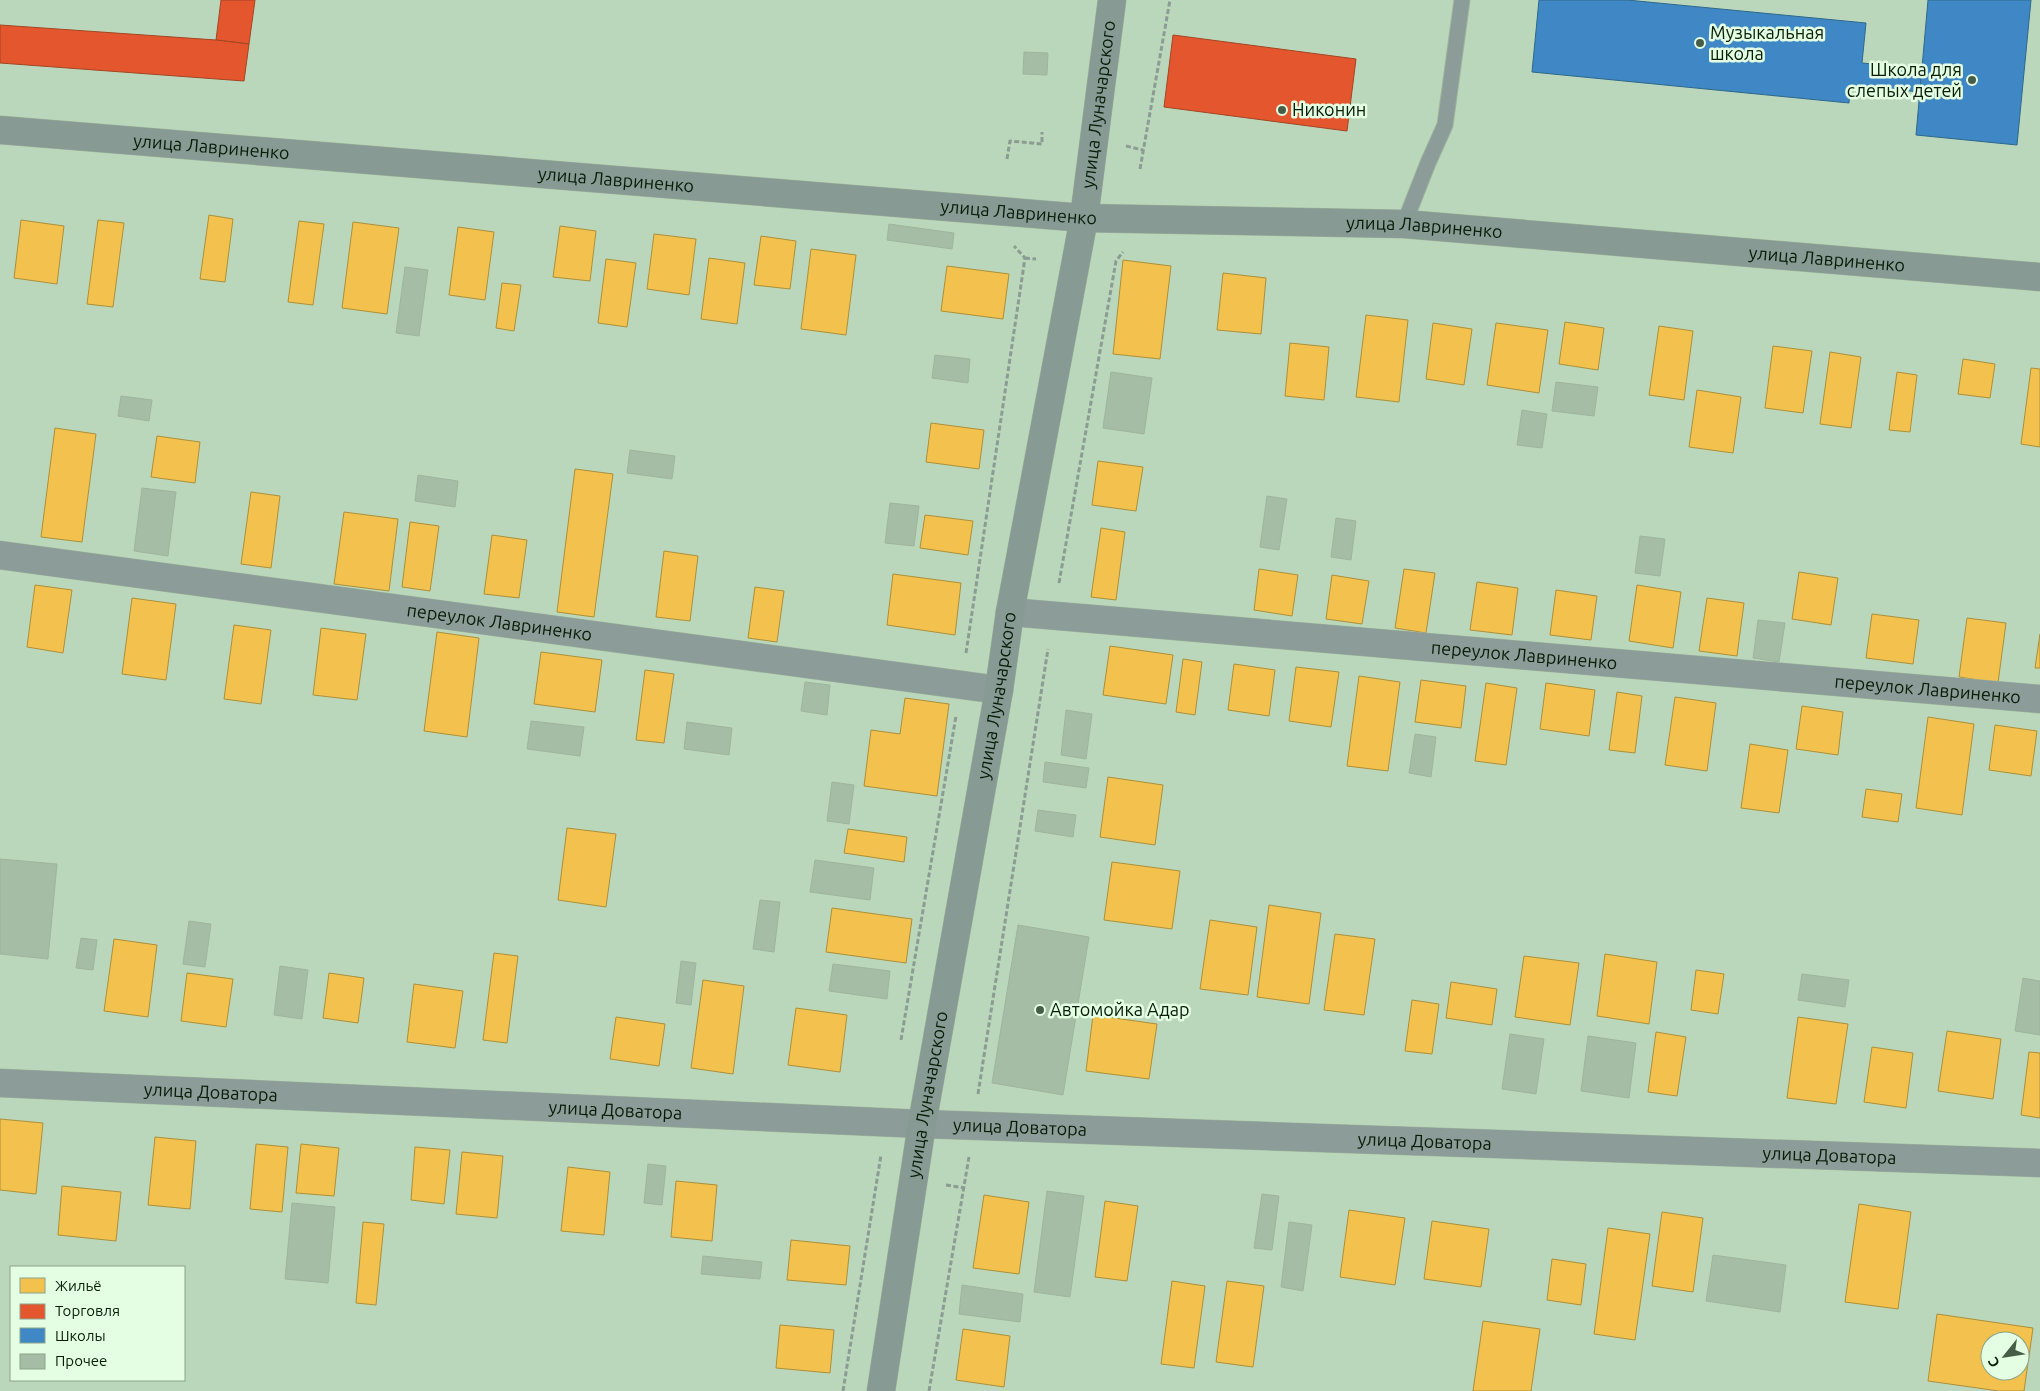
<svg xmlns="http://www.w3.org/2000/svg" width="2040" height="1391" viewBox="0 0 2040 1391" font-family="Ubuntu,sans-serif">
	<rect width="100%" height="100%" fill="#bbd7bb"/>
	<g fill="#f2c14e" stroke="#ac9039" fill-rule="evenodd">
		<polygon points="209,215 233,219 225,282 200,279"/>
		<polygon points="21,220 64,226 57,284 14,278"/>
		<polygon points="98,220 124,223 113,307 87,304"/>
		<polygon points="299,221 324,224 313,305 288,302"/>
		<polygon points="353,222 399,228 387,314 342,308"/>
		<polygon points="560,226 596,231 590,281 553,277"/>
		<polygon points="458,227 494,232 485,300 449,295"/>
		<polygon points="654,234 696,239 689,295 647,289"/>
		<polygon points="761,236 796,241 790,289 754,285"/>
		<polygon points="811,249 856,255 846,335 801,329"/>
		<polygon points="709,258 745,263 737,324 701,319"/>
		<polygon points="606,259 636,263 627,327 598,323"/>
		<polygon points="1123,260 1171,266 1160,359 1113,354"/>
		<polygon points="947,266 1009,274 1003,319 941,311"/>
		<polygon points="1223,273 1266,278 1261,334 1217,330"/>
		<polygon points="502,283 521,285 514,331 496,328"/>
		<polygon points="1366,315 1408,320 1399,402 1356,397"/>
		<polygon points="1565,322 1604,328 1598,370 1559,364"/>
		<polygon points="1433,323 1472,329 1464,385 1426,379"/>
		<polygon points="1496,323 1548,330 1539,393 1487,385"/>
		<polygon points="1659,326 1693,331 1684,400 1649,395"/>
		<polygon points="1290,343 1329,347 1324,400 1285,396"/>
		<polygon points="1773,346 1812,351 1803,413 1765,408"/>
		<polygon points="1830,352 1861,357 1851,428 1820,424"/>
		<polygon points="1963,359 1995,364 1990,398 1958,394"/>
		<polygon points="2031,368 2040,369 2040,447 2021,444"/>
		<polygon points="1897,372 1917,375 1910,432 1889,430"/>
		<polygon points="1697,390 1741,397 1733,453 1689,447"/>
		<polygon points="931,423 984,430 979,469 926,462"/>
		<polygon points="55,428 96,434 82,542 41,537"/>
		<polygon points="157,436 200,442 195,483 151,477"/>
		<polygon points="1098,461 1143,467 1136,511 1092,505"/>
		<polygon points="575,469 613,474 594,617 557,612"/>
		<polygon points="251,492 280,496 271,568 241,564"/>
		<polygon points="344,512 398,519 389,591 334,584"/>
		<polygon points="925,515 973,521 968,555 920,548"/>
		<polygon points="410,522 439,526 430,591 402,587"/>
		<polygon points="1101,528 1125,532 1116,600 1091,597"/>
		<polygon points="492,535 527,540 519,598 484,594"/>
		<polygon points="664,551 698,556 690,621 656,617"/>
		<polygon points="1259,569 1298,575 1292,616 1254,610"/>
		<polygon points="1404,569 1435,573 1426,633 1395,628"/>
		<polygon points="1799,572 1838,578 1831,625 1792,619"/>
		<polygon points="893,574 961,583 955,635 887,625"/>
		<polygon points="1332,575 1369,581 1362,624 1326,619"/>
		<polygon points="1477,582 1518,588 1512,635 1470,630"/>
		<polygon points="35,585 72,590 63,653 27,647"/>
		<polygon points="1637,585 1681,592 1673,648 1629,641"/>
		<polygon points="755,587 784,591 777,642 748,638"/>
		<polygon points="1556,590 1597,596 1591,640 1550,635"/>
		<polygon points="132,598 176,604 166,680 122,674"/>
		<polygon points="1707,598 1744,603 1737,656 1699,651"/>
		<polygon points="1872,614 1919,620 1913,664 1866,658"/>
		<polygon points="1967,618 2006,623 1998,683 1959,677"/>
		<polygon points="234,625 271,630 261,704 224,699"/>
		<polygon points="321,628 366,634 357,700 313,695"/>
		<polygon points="437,632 479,638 467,737 424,731"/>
		<polygon points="2040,634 2040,668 2035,668"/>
		<polygon points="1110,646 1173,655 1166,704 1103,695"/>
		<polygon points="541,652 602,660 595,712 534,704"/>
		<polygon points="1183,659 1202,662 1195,715 1176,712"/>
		<polygon points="1234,664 1275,670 1269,716 1228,710"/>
		<polygon points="1296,667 1339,672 1331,727 1289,721"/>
		<polygon points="645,670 674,674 664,743 636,740"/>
		<polygon points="1359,676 1400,682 1388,771 1347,766"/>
		<polygon points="1421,680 1466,686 1461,728 1415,722"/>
		<polygon points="1486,683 1517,688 1506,765 1475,761"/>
		<polygon points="1546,683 1595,690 1589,736 1540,729"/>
		<polygon points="1617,692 1642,696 1635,753 1609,750"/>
		<polygon points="1675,697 1716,703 1707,771 1665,765"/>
		<polygon points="905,698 949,704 937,796 864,786 871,730 900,734"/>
		<polygon points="1802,706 1843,712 1838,755 1796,749"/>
		<polygon points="1928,717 1974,724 1962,815 1916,808"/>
		<polygon points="1995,725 2037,731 2031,776 1989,770"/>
		<polygon points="1750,744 1788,750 1779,813 1741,808"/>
		<polygon points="1108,777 1163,785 1155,845 1100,837"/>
		<polygon points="1866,789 1902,794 1898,822 1862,817"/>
		<polygon points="567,828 616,834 606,907 558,900"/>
		<polygon points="848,829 907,837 904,862 844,853"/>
		<polygon points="1112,862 1180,871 1172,929 1104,920"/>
		<polygon points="1269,905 1321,913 1309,1004 1257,997"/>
		<polygon points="832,908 912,919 906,963 826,952"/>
		<polygon points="1210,920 1257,927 1248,995 1200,989"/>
		<polygon points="1335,934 1375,939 1364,1015 1324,1010"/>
		<polygon points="114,939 157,945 148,1017 104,1011"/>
		<polygon points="494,953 518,956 507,1043 483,1040"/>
		<polygon points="1605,954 1657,962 1649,1024 1597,1016"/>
		<polygon points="1524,956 1579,963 1570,1025 1515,1017"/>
		<polygon points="1696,970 1724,974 1718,1014 1691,1010"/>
		<polygon points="187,973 233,979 226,1027 181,1021"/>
		<polygon points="329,973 364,978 358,1023 323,1018"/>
		<polygon points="703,980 744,986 733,1074 691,1068"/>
		<polygon points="1451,982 1497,989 1492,1025 1446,1018"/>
		<polygon points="414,984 463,991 455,1048 407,1042"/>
		<polygon points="1412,1000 1439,1004 1432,1054 1405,1051"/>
		<polygon points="796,1008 847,1015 840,1072 788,1065"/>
		<polygon points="1093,1015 1157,1024 1149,1079 1086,1071"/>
		<polygon points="616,1017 665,1024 659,1066 610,1059"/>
		<polygon points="1798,1017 1848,1024 1836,1104 1787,1098"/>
		<polygon points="1947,1031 2001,1039 1993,1099 1938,1091"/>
		<polygon points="1656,1032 1686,1037 1677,1096 1648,1092"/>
		<polygon points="1872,1047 1913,1053 1906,1108 1864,1102"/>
		<polygon points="2029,1052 2040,1053 2040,1118 2021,1115"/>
		<polygon points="0,1119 43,1123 36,1194 0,1190"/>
		<polygon points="155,1137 196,1141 190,1209 148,1205"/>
		<polygon points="256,1144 288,1147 282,1212 250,1209"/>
		<polygon points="301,1144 339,1148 334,1196 296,1193"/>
		<polygon points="415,1147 450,1150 444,1204 411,1200"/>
		<polygon points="462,1152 503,1156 497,1218 456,1214"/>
		<polygon points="568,1167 610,1172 604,1235 561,1231"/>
		<polygon points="676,1181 717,1185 712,1241 671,1237"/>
		<polygon points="62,1186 121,1192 116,1241 58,1235"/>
		<polygon points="984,1195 1029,1202 1019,1274 973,1268"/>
		<polygon points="1105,1201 1138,1206 1127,1281 1095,1277"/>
		<polygon points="1859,1204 1911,1212 1898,1309 1845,1302"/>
		<polygon points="1349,1210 1405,1218 1395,1285 1340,1277"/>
		<polygon points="1662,1212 1703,1218 1693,1292 1652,1286"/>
		<polygon points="1432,1221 1489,1229 1481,1287 1424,1279"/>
		<polygon points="363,1222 384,1224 376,1305 356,1303"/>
		<polygon points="1608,1228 1650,1234 1635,1340 1594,1334"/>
		<polygon points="791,1240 850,1246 846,1285 787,1280"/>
		<polygon points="1552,1259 1586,1264 1581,1305 1547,1300"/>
		<polygon points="1172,1281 1205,1286 1194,1368 1161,1364"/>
		<polygon points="1227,1281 1264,1286 1253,1367 1216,1362"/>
		<path d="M1937 1314 2033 1328 2024 1391H1999L1928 1381ZM1990 1341H2020V1371H1990Z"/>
		<polygon points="1483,1321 1540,1329 1531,1391 1473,1391"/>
		<polygon points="780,1325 834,1330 830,1373 776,1368"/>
		<polygon points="963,1329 1010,1336 1004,1387 956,1380"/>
	</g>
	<g fill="#e4572e" stroke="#a24523">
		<polygon points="221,0 255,0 249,44 216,40"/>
		<polygon points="0,25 216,40 249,44 244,81 0,63"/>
		<polygon points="1173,35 1356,59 1347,131 1164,107"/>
	</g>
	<g fill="#3f88c5" stroke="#2e688c">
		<polygon points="1539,0 1627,0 1866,23 1862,63 1922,69 1920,92 1850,85 1849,103 1532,72"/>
		<polygon points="1928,0 2031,0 2017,145 1916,135"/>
	</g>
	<g fill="#a4bda4" stroke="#9eb49e">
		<polygon points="1024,52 1048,53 1047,75 1023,74"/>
		<polygon points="889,224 954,233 952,249 887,240"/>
		<polygon points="405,267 428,270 419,336 396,333"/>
		<polygon points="935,355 970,359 968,383 932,378"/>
		<polygon points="1111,372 1152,378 1144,434 1103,428"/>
		<polygon points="1556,382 1598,387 1594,416 1552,411"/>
		<polygon points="121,396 152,400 149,421 118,416"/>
		<polygon points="1522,410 1547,414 1542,448 1517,445"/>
		<polygon points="630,450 675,456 672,479 627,473"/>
		<polygon points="418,475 458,481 455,507 415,501"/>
		<polygon points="142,488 176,492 168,556 134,551"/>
		<polygon points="1267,496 1287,499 1279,550 1260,547"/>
		<polygon points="890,503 919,506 914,546 885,543"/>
		<polygon points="1336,518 1356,521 1351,560 1331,557"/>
		<polygon points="1640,536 1665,539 1660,576 1635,573"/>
		<polygon points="1758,620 1785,623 1779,662 1753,658"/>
		<polygon points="805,682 830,685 827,715 801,711"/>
		<polygon points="1066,710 1092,714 1086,759 1061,755"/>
		<polygon points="531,721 584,727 580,756 527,749"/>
		<polygon points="687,722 732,728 729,755 684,749"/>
		<polygon points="1415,734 1436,737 1431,777 1409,773"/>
		<polygon points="1045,762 1089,768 1086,788 1043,782"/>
		<polygon points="832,782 854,785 849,824 827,821"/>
		<polygon points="1038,810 1076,815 1073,837 1035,831"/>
		<polygon points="0,859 57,864 48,959 0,954"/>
		<polygon points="815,860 874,868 870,900 810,892"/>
		<polygon points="760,900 780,902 774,952 753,949"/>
		<polygon points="189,921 211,924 205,967 183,964"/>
		<polygon points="1018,925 1089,937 1063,1095 992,1083"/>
		<polygon points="81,938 97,940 93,970 76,968"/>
		<polygon points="681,961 696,963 691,1005 676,1003"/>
		<polygon points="833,964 890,971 887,999 829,991"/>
		<polygon points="280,966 308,970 302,1019 274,1015"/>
		<polygon points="1802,974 1849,980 1845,1007 1798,1000"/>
		<polygon points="2023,978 2040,981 2040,1035 2015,1031"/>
		<polygon points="1510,1034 1544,1039 1536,1094 1502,1089"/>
		<polygon points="1588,1036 1636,1043 1629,1098 1581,1091"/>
		<polygon points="648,1164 666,1166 662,1205 644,1203"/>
		<polygon points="1047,1191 1084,1196 1070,1297 1034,1292"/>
		<polygon points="1262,1194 1279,1196 1272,1250 1254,1248"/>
		<polygon points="292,1203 335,1207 328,1283 285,1279"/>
		<polygon points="1289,1222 1312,1225 1303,1291 1281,1287"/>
		<polygon points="1713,1255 1786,1265 1780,1312 1706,1301"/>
		<polygon points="703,1256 762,1262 760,1279 701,1274"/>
		<polygon points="962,1285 1023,1294 1020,1322 959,1314"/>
	</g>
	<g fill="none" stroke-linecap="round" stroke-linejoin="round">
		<g stroke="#9db39d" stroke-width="17">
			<polyline id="lane" points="1404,224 1428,163 1445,125 1462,0"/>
		</g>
		<g stroke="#9db39d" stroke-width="29">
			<g id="street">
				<path id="s1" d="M0 555 999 690"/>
				<path id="s2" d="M1010 612 2040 699"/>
				<path id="s3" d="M0 1083 922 1124 2040 1163"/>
			</g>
		</g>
		<g stroke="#9db39d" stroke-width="29">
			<g id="secondary">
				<path id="s4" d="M0 130 1084 218 1404 224 2040 277"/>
				<path id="s5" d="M881 1391 922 1124 999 690 1010 612 1084 218 1112 0"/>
			</g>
		</g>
		<g stroke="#8b9c93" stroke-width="3" stroke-dasharray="5 2.5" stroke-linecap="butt">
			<polyline points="1126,146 1143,150"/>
			<polyline points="1007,159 1010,141 1042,144 1042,132"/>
			<polyline points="1140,169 1170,0"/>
			<polyline points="1025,258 1036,259"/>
			<polyline points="1059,583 1116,261 1123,252"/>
			<polyline points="966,653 1025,258 1014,246"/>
			<polyline points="901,1040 956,716"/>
			<polyline points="978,1094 1048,649"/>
			<polyline points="946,1185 965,1188"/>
			<polyline points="843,1391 881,1155"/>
			<polyline points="929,1391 969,1157"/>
		</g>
		<use href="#lane" stroke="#8c9c98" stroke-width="15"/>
		<use href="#street" stroke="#8c9c98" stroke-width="28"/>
		<use href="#secondary" stroke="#879b94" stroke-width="28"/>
	</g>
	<g fill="#475d47" stroke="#e3fee2" stroke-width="2">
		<circle cx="1700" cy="43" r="5"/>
		<circle cx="1972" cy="80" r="5"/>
		<circle cx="1282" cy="110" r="5"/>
		<circle cx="1040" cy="1010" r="5"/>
	</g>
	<g text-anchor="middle" stroke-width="5" stroke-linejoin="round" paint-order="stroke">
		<g font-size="18" fill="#081c08" stroke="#e3fee2" text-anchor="start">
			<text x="1710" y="39">Музыкальная<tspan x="1710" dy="21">школа</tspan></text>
			<text x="1962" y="76" text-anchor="end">Школа для<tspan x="1962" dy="21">слепых детей</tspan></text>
			<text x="1292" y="116">Никонин</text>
			<text x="1050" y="1016">Автомойка Адар</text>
		</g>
		<g font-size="18" fill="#081c08" stroke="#e3fee2">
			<text dy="6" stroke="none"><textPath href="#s5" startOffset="1305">улица Луначарского</textPath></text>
			<text dy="6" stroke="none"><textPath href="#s4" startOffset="212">улица Лавриненко</textPath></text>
			<text dy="6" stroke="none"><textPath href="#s4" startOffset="618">улица Лавриненко</textPath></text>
			<text dy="6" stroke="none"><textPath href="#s4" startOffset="1022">улица Лавриненко</textPath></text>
			<text dy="6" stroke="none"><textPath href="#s4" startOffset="1428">улица Лавриненко</textPath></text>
			<text dy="6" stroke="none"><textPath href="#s4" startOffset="1832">улица Лавриненко</textPath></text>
			<text dy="6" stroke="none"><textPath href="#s1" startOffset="504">переулок Лавриненко</textPath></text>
			<text dy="6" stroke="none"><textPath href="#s2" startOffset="516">переулок Лавриненко</textPath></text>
			<text dy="6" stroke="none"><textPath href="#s2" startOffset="921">переулок Лавриненко</textPath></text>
			<text dy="6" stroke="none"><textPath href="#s5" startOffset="705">улица Луначарского</textPath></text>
			<text dy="6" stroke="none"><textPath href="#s3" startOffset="211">улица Доватора</textPath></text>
			<text dy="6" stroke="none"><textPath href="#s5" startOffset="300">улица Луначарского</textPath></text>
			<text dy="6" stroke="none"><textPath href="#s3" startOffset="616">улица Доватора</textPath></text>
			<text dy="6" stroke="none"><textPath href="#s3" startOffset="1021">улица Доватора</textPath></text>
			<text dy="6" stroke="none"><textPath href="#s3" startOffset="1426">улица Доватора</textPath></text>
			<text dy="6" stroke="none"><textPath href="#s3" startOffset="1831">улица Доватора</textPath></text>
		</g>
	</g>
	<rect x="10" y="1266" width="175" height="115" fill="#e3fee2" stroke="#8ba48b"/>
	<rect x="20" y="1278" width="25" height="15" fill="#f2c14e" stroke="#8ba48b"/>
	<text x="55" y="1291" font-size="15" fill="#081c08">Жильё</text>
	<rect x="20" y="1304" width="25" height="15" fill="#e4572e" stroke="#8ba48b"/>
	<text x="55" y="1316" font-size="15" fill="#081c08">Торговля</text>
	<rect x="20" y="1328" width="25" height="15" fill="#3f88c5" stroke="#8ba48b"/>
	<text x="55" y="1341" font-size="15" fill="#081c08">Школы</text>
	<rect x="20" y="1354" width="25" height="15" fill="#a4bda4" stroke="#8ba48b"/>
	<text x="55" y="1366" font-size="15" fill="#081c08">Прочее</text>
	<g transform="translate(2005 1356) rotate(240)"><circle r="24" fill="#e3fee2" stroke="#8ba48b"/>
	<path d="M0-4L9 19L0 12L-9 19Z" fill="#475d47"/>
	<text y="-8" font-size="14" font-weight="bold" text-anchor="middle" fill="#081c08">С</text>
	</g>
</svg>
